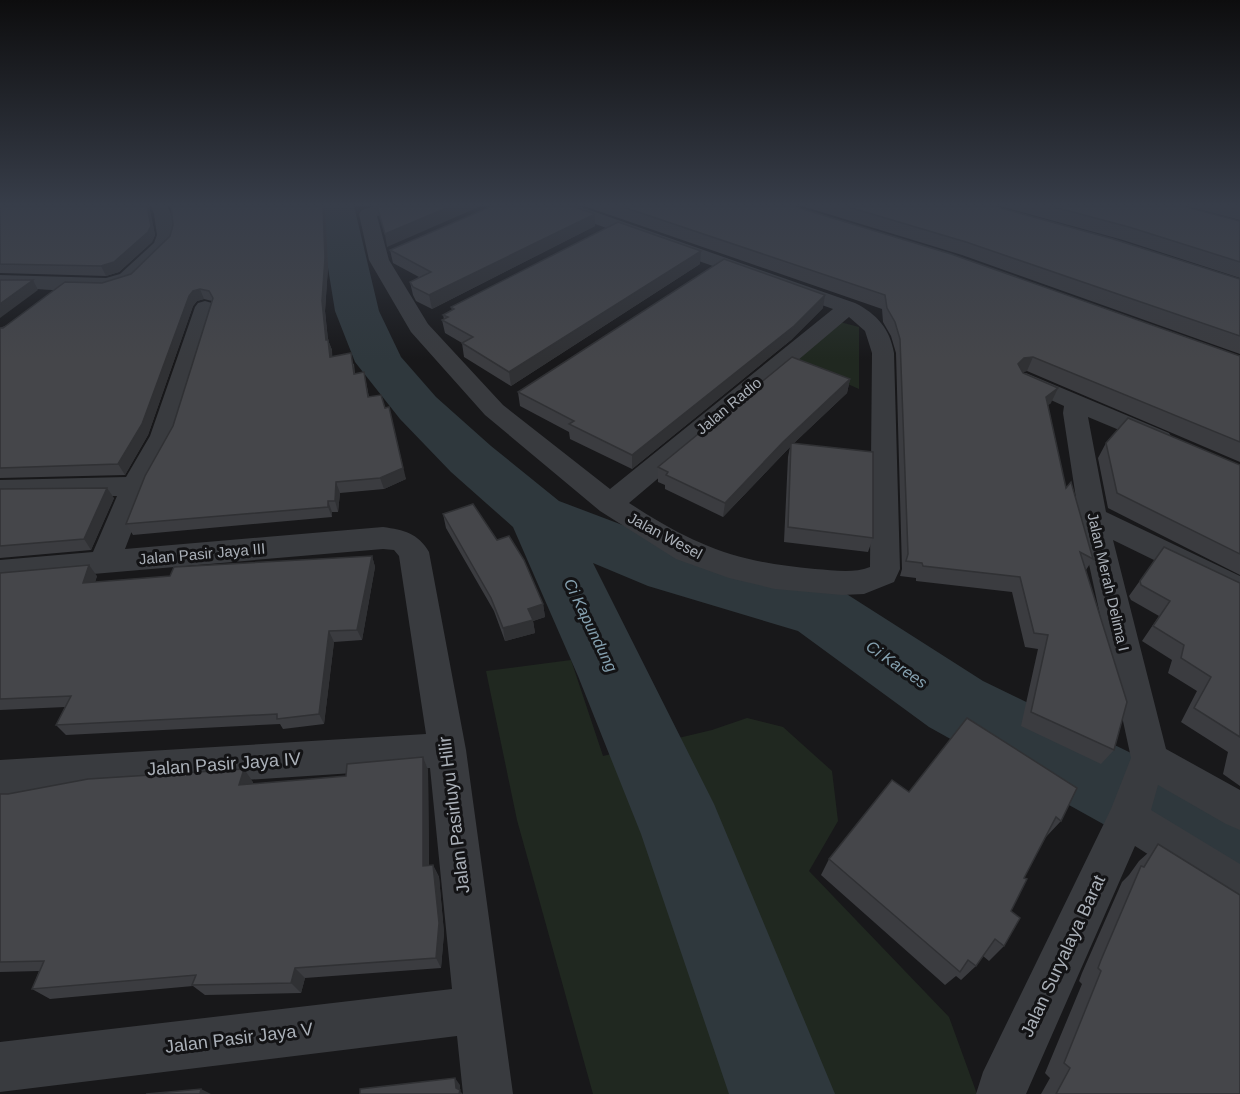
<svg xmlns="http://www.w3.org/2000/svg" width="1240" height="1094" viewBox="0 0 1240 1094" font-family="Arial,sans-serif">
	<rect width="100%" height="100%" fill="#18181a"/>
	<g fill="#202820">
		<polygon points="840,322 859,327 859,389 793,360"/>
		<polygon points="571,660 603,756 712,730 747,718 783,727 832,771 838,821 809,871 949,1017 977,1094 593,1094 517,820 486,671"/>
	</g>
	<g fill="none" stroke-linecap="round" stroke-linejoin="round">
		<polygon fill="#2f383d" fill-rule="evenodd" points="318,206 354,206 379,311 401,357 436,397 491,446 559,501 686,549 845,593 983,681 1240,806 1240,895 1209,883 929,727 798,631 648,586 593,563 714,804 835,1094 729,1094 641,834 578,676 513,527 451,472 400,419 355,362 335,311"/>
		<g fill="#393b3f" fill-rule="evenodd">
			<path d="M151 206H167C179 227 177 242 159 258 151 266 142 278 132 283 101 297 36 288 0 287V275L106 278 120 274 154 243 157 235 154 214Z"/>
			<path d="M375 206H420L417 210 377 216 389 260 428 324 503 405 610 489 833 309 556 210 554 206H578L855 303C877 314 890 329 894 353L900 569 894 582 864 594 842 595 775 589 729 578 676 559 600 511 485 415 411 332 369 260 359 214 362 210ZM849 317 865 331 872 353 870 567C852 574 833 570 815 569 735 562 696 546 629 503Z"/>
			<path d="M205 301 212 303 215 307 176 436 149 486 125 549 383 527C404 530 418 533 429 552L466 750 513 1094H463L457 1036 0 1092V1042L452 989 430 768 0 796V760L426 734 399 556 394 550 383 549 0 582V560L93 552 117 496 0 498V480L126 477 150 436 195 307 198 303Z"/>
			<polygon points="1026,373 1169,433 1173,439 1169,445 1160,447 1088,417 1106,512 1240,576 1240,602 1113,540 1166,749 1240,790 1240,830 1226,824 1158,785 1151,810 1240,864 1240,909 1225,903 1135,846 1026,1094 976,1094 983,1072 1111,809 1131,758 1079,518 1063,413 1064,406 1018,385 1014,380 1018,375"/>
		</g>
	</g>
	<g fill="#3b3c40">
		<polygon points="0,206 149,206 155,235 152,242 119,272 106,276 0,273"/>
		<polygon points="169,206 325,206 328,267 325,311 328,340 332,350 332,356 354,364 355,374 364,372 369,397 406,479 384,489 340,493 338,512 332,512 332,517 133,535 126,524 173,426 212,301 204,299 197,301 193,306 148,435 125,475 0,478 0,328 102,283 131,274 170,236 173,225 171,208"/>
		<polygon points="584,206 793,206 1240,356 1240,462 1027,371 1023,372 1051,403 1048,405 1066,488 1093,559 1086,570 1114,750 1101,764 1021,726 1038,649 1025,647 1012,592 916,581 916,578 900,576 902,569 896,353 891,336 883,322 882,309"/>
		<polygon points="802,206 994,206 1240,279 1240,354 962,255"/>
		<polygon points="1000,206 1183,206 1240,221 1240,278 1123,240"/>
		<polygon points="1186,206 1240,206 1240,220"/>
		<polygon points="595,214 595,226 432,309 416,301 413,295 410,282 419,277 393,263 390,250"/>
		<polygon points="700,264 511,386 464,357 462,343 445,333 442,320 444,319 443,315 452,310 451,307"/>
		<polygon points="823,308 791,340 632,469 570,439 569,432 520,406 518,392"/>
		<polygon points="850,379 847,393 794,443 873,538 868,552 784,542 788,457 790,447 723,517 665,489 665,485 658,482 658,467"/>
		<polygon points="1106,443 1240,465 1240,575 1108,508 1098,458"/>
		<polygon points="0,489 114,498 91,550 0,558"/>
		<polygon points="443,514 497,540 543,604 545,617 533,621 535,633 505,641 494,611 446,528"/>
		<polygon points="1164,547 1240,583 1240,786 1223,774 1228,752 1181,722 1197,691 1168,673 1172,660 1142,641 1159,616 1131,600 1129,596"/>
		<polygon points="372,556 375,567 362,640 334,642 324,724 283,729 280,724 66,735 56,725 65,707 0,710 0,573 97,576 95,582 170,576"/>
		<polygon points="423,757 428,770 429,865 433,865 439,877 444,933 441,968 305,978 301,993 205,995 193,986 50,999 32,989 39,971 0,972 0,794 253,782 253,784 346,776"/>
		<polygon points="1077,788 1061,821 1045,838 1024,878 1011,911 1004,946 989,961 983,956 976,966 961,980 956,976 945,985 821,875 829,859 909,792"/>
		<polygon points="1158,844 1240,1094 1041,1094 1050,1078 1045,1073 1082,984 1079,981 1082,973 1122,882 1129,875 1139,861"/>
	</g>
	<g fill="#303134">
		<polygon points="147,206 149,206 155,235 152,242 119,272 106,276 101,266"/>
		<polygon points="323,206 325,206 328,267 325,311 329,350 326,340 322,301"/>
		<polygon points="451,206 481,206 387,247 385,234"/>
		<polygon points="595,214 595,226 432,309 429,295"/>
		<polygon points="701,251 700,264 511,386 509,372"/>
		<polygon points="33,280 38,290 0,318 0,304"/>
		<polygon points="200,289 204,299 197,301 193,306 148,435 125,475 118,464 189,296 193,291"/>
		<polygon points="825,295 823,308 791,340 632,469 632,455"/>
		<polygon points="328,340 332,350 333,367 330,357"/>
		<polygon points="1033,357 1027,371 1017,373 1018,364 1024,358"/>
		<polygon points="850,379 847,393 791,446 791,443 790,447 723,517 725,503 783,442"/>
		<polygon points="1058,388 1051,403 1039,412 1046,397"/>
		<polygon points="389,407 406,479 384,489 380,478"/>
		<polygon points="336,482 340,493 338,512 335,501"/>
		<polygon points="107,488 114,498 91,550 84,539"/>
		<polygon points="328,501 332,512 332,517 328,507"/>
		<polygon points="372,556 375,567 362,640 357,630"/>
		<polygon points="89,565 97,576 91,594 83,583"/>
		<polygon points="543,604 545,617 533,621 535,633 505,641 503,628 528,609"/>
		<polygon points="329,631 334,642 324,724 319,714"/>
		<polygon points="423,757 428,770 429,877 423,866"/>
		<polygon points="244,769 253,782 249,798 239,785"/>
		<polygon points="433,865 439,877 444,933 441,968 436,958"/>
		<polygon points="295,968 305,978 301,993 291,983"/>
		<polygon points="455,1078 460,1085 460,1091 463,1094 459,1094 456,1088"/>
		<polygon points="201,1089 211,1094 200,1094"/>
	</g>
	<g fill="#45464a" stroke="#303134" stroke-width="1.5">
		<polygon points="0,206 147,206 151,226 148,232 114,262 101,266 0,264"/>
		<polygon points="171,206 323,206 325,258 322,301 326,340 328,340 330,357 351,353 354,374 364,372 368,397 381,395 385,408 389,407 403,468 380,478 336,482 335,501 328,501 328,507 126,524 145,476 173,426 213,298 209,291 200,289 193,291 189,296 142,424 118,464 0,468 0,328 3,328 65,282 102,283 131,274 170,236 173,225"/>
		<polygon points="377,206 451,206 385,234"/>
		<polygon points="492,206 572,206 595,214 429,295 413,287 410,282 431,272 390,250"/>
		<polygon points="620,206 793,206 951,254 1240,356 1240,442 1033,357 1024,358 1018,364 1023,373 1058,388 1046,397 1066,488 1071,482 1093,559 1080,552 1127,702 1114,750 1031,712 1048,635 1034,633 1020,577 923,566 922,563 906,561 908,554 900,339 895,322 887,308 885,295"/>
		<polygon points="845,206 994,206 1113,239 1240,279 1240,336 966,242"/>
		<polygon points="1050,206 1183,206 1240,221 1240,262 1129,227"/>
		<polygon points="618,222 701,251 509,372 462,343 473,337 442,320 448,317 443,315 454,309 451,307"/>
		<polygon points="724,259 825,295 794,326 632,455 569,424 574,421 518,392"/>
		<polygon points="0,280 33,280 0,304"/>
		<polygon points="792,357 850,379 783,442 725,503 666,475 668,472 658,467"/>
		<polygon points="1128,418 1240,465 1240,554 1117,493 1106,443"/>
		<polygon points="791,443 873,452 873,538 788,527"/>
		<polygon points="107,488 84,539 0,546 0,489"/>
		<polygon points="473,504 497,540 509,536 524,560 543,604 528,609 533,620 503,628 491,598 443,514"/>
		<polygon points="1164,547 1240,583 1240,737 1194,708 1211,677 1181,658 1184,645 1153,626 1170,601 1141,585 1140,581"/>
		<polygon points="372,556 357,630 329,631 319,714 277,719 277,714 56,725 71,696 0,699 0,573 89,565 83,583 170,576 174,567"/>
		<polygon points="967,718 1077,788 1061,821 1056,817 1024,878 1027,879 1011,911 1020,918 1004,946 995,939 976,966 968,960 960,972 829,859 892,780 909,792"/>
		<polygon points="423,757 423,866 433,865 439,923 436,958 295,968 291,983 192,985 196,975 32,989 44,961 0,962 0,794 8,794 88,779 244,769 239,785 346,776 347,764"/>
		<polygon points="1158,844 1240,895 1240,1094 1056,1094 1070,1068 1064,1063 1101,971 1098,968 1101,960 1141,866 1144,867"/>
		<polygon points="455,1078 456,1088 460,1090 459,1094 360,1094 360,1089"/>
		<polygon points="201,1089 200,1094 146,1094"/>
	</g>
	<linearGradient id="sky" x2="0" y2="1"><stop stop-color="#0d0d0e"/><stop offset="0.57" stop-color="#373d49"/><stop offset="1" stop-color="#373d49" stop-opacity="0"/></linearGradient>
	<rect width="1240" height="359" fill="url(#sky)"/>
	<g text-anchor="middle" stroke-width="6" stroke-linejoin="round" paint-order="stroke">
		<g font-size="15" fill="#abb1b9" stroke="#131315">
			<text transform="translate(729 406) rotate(-40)" y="5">Jalan Radio</text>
			<text transform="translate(665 536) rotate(28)" y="5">Jalan Wesel</text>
			<text transform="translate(202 554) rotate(-5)" y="5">Jalan Pasir Jaya III</text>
			<text transform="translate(1108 582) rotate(77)" y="5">Jalan Merah Delima I</text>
		</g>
		<g font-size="16" font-style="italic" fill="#85a1b0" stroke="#131315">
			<text transform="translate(591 625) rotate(64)" y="6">Ci Kapundung</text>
			<text transform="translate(897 664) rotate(35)" y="6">Ci Karees</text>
		</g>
		<g font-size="18" fill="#abb1b9" stroke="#131315">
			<text transform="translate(224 764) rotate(-4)" y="6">Jalan Pasir Jaya IV</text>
			<text transform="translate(454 815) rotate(-97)" y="6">Jalan Pasirluyu Hilir</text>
			<text transform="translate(1063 956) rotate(-65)" y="6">Jalan Suryalaya Barat</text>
			<text transform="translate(239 1038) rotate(-7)" y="6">Jalan Pasir Jaya V</text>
		</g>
	</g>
</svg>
